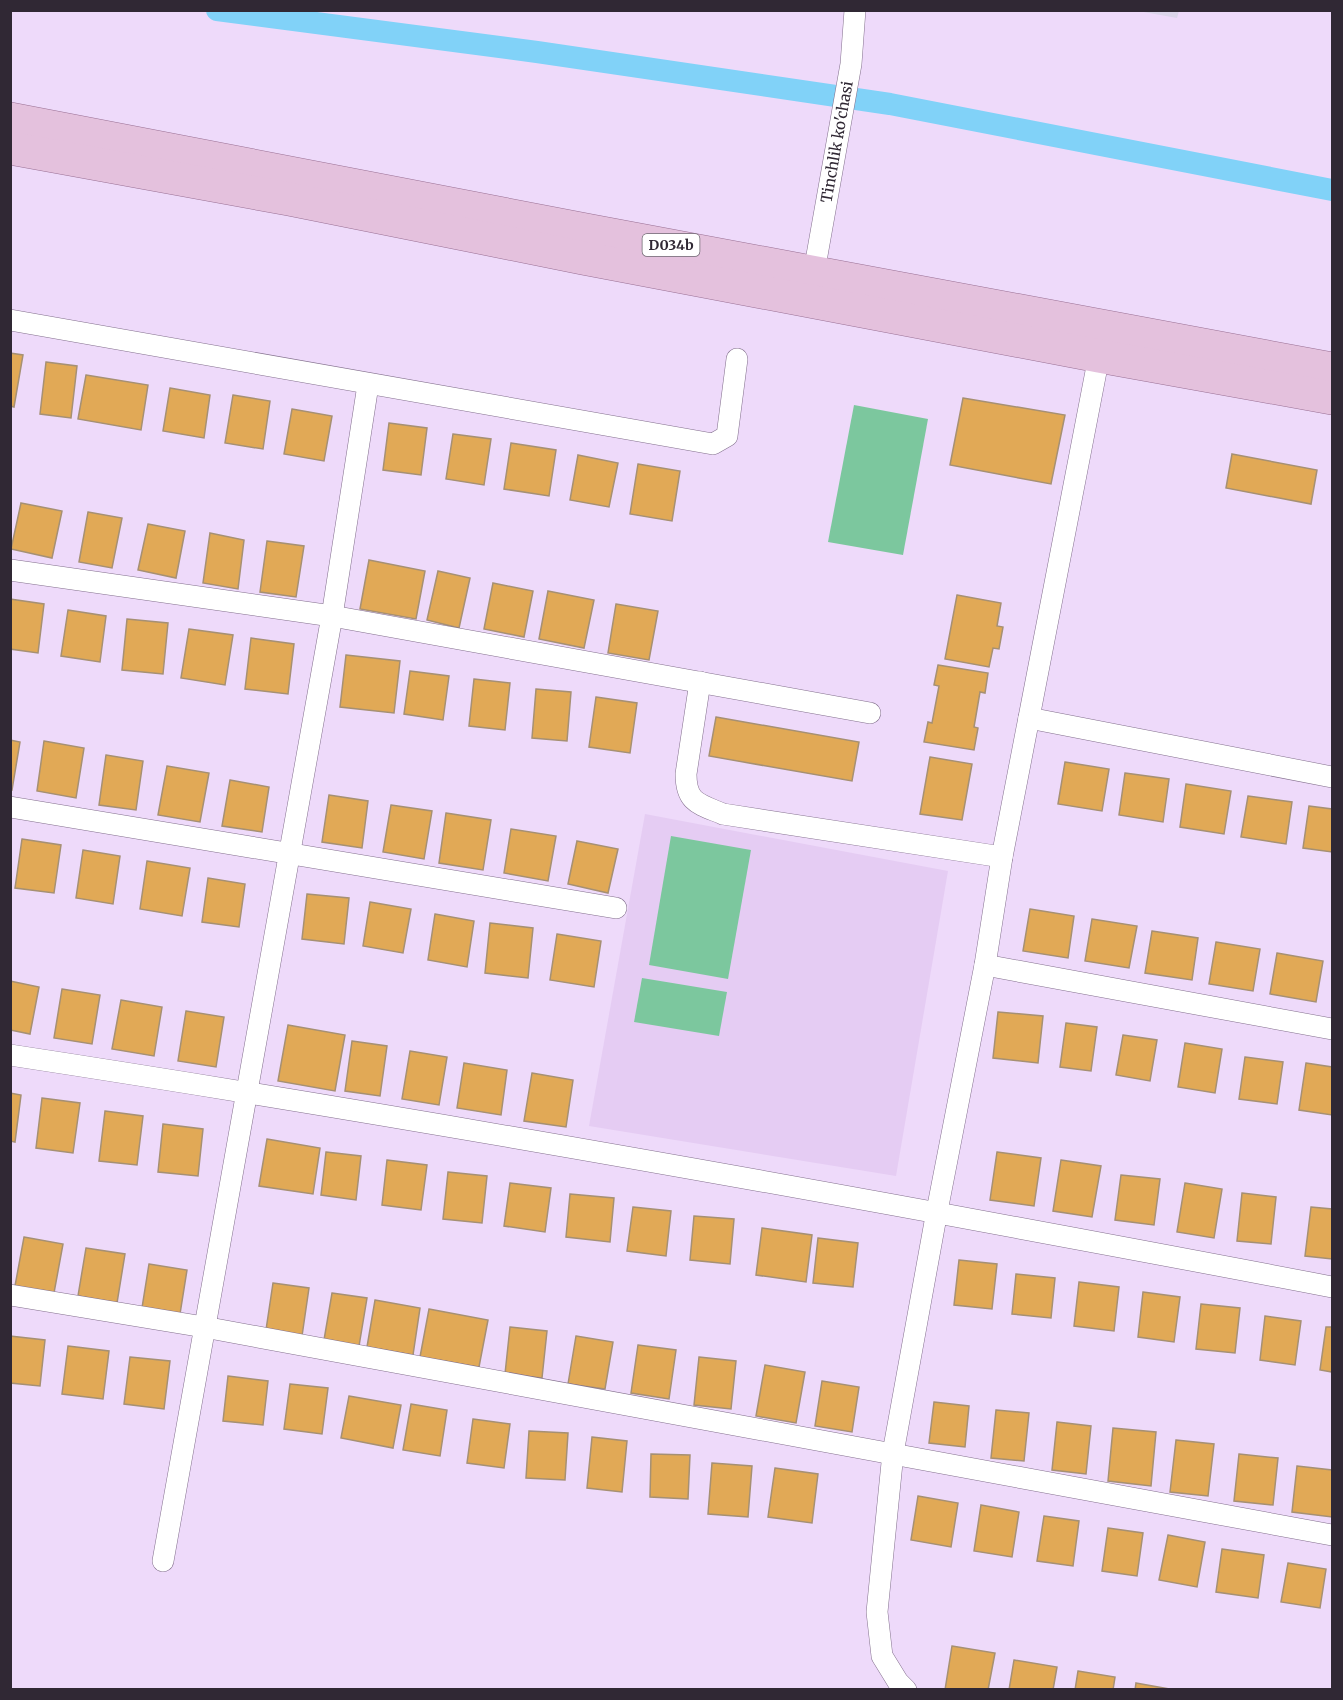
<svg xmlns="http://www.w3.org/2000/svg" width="1343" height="1700" viewBox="0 0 1343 1700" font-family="Merriweather,serif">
	<rect width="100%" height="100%" fill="#eedafa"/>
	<polygon fill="#e5ccf3" points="645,814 948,871 896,1176 589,1126"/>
	<polygon fill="#dbd5ea" points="1138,11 1179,10 1179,11 1177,18"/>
	<g fill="#7cc79e">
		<polygon points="854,405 928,419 903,555 828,542"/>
		<polygon points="671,836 751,850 728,979 649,965"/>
		<polygon points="642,978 727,992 719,1036 634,1022"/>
	</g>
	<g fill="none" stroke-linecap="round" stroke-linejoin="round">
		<polyline stroke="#81d2f8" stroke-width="22" points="217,10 537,52 890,104 1332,190"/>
	</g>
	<g fill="#e1a956" stroke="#a69073" stroke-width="1.5">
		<polygon points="10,353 23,355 14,407 10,406"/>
		<polygon points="46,362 77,366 71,418 40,414"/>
		<polygon points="86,375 148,385 141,430 78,419"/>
		<polygon points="170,388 210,395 204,438 163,431"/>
		<polygon points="233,395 270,401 263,449 225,443"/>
		<polygon points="963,398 1065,415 1051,484 950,465"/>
		<polygon points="292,409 332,416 324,461 284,454"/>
		<polygon points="389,423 427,428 421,475 383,470"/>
		<polygon points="453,434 491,439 484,485 446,479"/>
		<polygon points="511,443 556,450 549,496 504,489"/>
		<polygon points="1232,454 1317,470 1311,504 1226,488"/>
		<polygon points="578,455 618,463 609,507 570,500"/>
		<polygon points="638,464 680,471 672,521 630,514"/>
		<polygon points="21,503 62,511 52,558 11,549"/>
		<polygon points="88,512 122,518 112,568 79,562"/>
		<polygon points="148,524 185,531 176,578 138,570"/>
		<polygon points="210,533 244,540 238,589 203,583"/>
		<polygon points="267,541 304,546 296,597 260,592"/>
		<polygon points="369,560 425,571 416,619 360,609"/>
		<polygon points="438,571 470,578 459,628 427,620"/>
		<polygon points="493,583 533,591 524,637 484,629"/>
		<polygon points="548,591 594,600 584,648 539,639"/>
		<polygon points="957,595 1001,603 997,626 1003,627 999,649 993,648 989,667 945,659"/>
		<polygon points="10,599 44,604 38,653 10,649"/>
		<polygon points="616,604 658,611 649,660 608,653"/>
		<polygon points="68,610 106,616 100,662 61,656"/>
		<polygon points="127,619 168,623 163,674 122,670"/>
		<polygon points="189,629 233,635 225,685 181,678"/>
		<polygon points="251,638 294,644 288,694 245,689"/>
		<polygon points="346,655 400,661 394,713 340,707"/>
		<polygon points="938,665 988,673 985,693 980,692 974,727 978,728 974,750 924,742 928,722 932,723 939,686 934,685"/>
		<polygon points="410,671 449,676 443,720 404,714"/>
		<polygon points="474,679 510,683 505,730 469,726"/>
		<polygon points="536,689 571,692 567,741 532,738"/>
		<polygon points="596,697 637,703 630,753 589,747"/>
		<polygon points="716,717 859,742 852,781 709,756"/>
		<polygon points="10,740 20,742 12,790 10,789"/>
		<polygon points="44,741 84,748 76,798 37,791"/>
		<polygon points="106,755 143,761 136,810 99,805"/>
		<polygon points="930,757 972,764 962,820 920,814"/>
		<polygon points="1065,762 1109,769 1102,811 1058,804"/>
		<polygon points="167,766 209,773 200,822 158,815"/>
		<polygon points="1125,773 1169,779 1163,822 1119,815"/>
		<polygon points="230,780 269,787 262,832 222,826"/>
		<polygon points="1186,784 1231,791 1224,834 1180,827"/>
		<polygon points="329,795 368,801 362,848 322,842"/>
		<polygon points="1248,796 1292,802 1286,844 1241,837"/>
		<polygon points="391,805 432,811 424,859 383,852"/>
		<polygon points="1309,806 1332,809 1332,852 1303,848"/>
		<polygon points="446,813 491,820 483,870 439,863"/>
		<polygon points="511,829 556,836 548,881 504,873"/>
		<polygon points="22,839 61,845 54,893 15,888"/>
		<polygon points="577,841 618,849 608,893 568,884"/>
		<polygon points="83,850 120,856 113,904 76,898"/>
		<polygon points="147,861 190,868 182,916 140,909"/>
		<polygon points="208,878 245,884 239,927 202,922"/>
		<polygon points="307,894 349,898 344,944 302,939"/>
		<polygon points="370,902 411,909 403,953 363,946"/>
		<polygon points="1030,909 1074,916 1068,958 1023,951"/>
		<polygon points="435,914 474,921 467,967 428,960"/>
		<polygon points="1092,919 1137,926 1129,968 1085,961"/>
		<polygon points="490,923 533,928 528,978 485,973"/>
		<polygon points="1152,931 1198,938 1192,980 1145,973"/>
		<polygon points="557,934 601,941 594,987 550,980"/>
		<polygon points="1216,942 1260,949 1253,991 1209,984"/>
		<polygon points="1277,953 1323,961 1316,1002 1270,994"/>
		<polygon points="10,981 39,987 30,1034 10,1030"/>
		<polygon points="62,989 100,995 92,1044 54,1038"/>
		<polygon points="121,1000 162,1007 154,1056 112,1049"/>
		<polygon points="186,1011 224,1017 216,1067 178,1061"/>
		<polygon points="998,1012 1043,1016 1038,1063 993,1058"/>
		<polygon points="1066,1023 1097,1027 1091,1071 1060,1067"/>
		<polygon points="288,1025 345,1035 335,1091 278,1081"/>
		<polygon points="1123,1035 1157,1040 1150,1081 1116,1075"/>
		<polygon points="352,1041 387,1046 380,1096 345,1091"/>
		<polygon points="1185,1043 1222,1049 1215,1093 1178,1087"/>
		<polygon points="410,1051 447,1057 439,1105 402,1099"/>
		<polygon points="1245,1057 1283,1062 1277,1104 1239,1099"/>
		<polygon points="464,1063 507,1070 501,1115 457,1108"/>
		<polygon points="1306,1063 1332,1067 1332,1115 1299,1110"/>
		<polygon points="532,1073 573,1080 566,1127 524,1121"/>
		<polygon points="10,1093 21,1095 15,1142 10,1141"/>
		<polygon points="42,1098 80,1103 73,1153 36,1148"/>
		<polygon points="105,1111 143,1116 137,1165 99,1161"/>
		<polygon points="163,1124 203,1129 198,1176 158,1172"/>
		<polygon points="267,1139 320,1148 313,1194 259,1186"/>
		<polygon points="326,1152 361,1156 356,1200 321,1195"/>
		<polygon points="997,1152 1041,1158 1034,1206 990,1200"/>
		<polygon points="387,1160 427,1165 421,1210 382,1205"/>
		<polygon points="1061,1160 1101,1166 1092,1217 1053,1211"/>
		<polygon points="448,1172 487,1176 482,1223 443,1219"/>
		<polygon points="1121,1175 1160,1179 1154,1225 1115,1220"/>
		<polygon points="510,1183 551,1188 545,1232 504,1226"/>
		<polygon points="1185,1183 1222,1189 1214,1238 1177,1232"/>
		<polygon points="1242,1193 1276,1197 1271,1244 1237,1241"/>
		<polygon points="570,1194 614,1198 610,1242 566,1237"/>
		<polygon points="633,1207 671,1211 666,1256 627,1251"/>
		<polygon points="1311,1207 1332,1209 1332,1259 1305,1256"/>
		<polygon points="694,1216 734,1219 730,1264 690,1260"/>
		<polygon points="762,1228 812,1235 806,1282 756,1275"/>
		<polygon points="24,1237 63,1244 54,1293 15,1286"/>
		<polygon points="818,1238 858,1243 853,1287 813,1283"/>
		<polygon points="86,1248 125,1254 117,1303 78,1296"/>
		<polygon points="959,1260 997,1264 992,1309 954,1305"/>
		<polygon points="149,1264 187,1270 180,1314 142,1308"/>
		<polygon points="1016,1274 1055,1278 1051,1318 1012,1314"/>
		<polygon points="1079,1282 1119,1287 1114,1331 1074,1326"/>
		<polygon points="273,1283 309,1288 302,1336 266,1330"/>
		<polygon points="1143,1292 1180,1297 1174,1342 1138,1337"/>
		<polygon points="332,1293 367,1298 359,1346 324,1340"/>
		<polygon points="375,1300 420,1308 413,1355 367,1347"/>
		<polygon points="1201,1304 1240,1308 1235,1353 1196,1349"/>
		<polygon points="429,1309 488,1320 479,1367 420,1357"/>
		<polygon points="1265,1316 1301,1321 1295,1365 1260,1360"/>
		<polygon points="510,1327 547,1331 542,1378 505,1374"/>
		<polygon points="1326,1327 1332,1327 1332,1372 1320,1370"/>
		<polygon points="10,1336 45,1340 40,1386 10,1383"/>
		<polygon points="576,1336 613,1342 605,1389 568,1384"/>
		<polygon points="638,1345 676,1350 669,1399 631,1393"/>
		<polygon points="68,1346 109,1351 103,1399 62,1394"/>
		<polygon points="130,1357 170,1361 164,1409 124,1404"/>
		<polygon points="699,1357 736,1361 731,1409 694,1405"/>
		<polygon points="765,1365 805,1372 796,1423 756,1416"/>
		<polygon points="228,1376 268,1381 263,1425 223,1421"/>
		<polygon points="822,1381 859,1387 852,1432 815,1426"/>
		<polygon points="290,1384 328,1388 322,1434 284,1429"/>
		<polygon points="349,1396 401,1405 393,1448 341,1438"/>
		<polygon points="934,1402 969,1406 965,1447 929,1443"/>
		<polygon points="411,1404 447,1410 440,1456 403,1450"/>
		<polygon points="996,1410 1029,1413 1024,1461 991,1458"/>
		<polygon points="473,1419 510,1424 504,1468 467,1463"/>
		<polygon points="1057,1422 1091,1426 1086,1474 1052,1470"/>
		<polygon points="1113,1428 1156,1432 1151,1486 1108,1481"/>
		<polygon points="529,1431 568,1433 565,1480 526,1478"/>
		<polygon points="592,1437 627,1441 622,1492 587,1488"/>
		<polygon points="1176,1440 1214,1444 1208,1496 1170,1492"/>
		<polygon points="651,1454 690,1455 688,1499 650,1497"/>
		<polygon points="1239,1454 1278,1458 1273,1505 1234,1501"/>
		<polygon points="712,1463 752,1466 748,1517 708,1514"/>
		<polygon points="1297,1466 1332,1470 1332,1517 1292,1512"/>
		<polygon points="775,1468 818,1474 812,1523 768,1517"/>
		<polygon points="918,1496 958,1503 951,1547 911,1540"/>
		<polygon points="981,1505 1019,1512 1012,1557 974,1551"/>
		<polygon points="1044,1516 1079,1521 1073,1566 1037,1561"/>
		<polygon points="1108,1528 1143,1533 1137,1576 1102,1571"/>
		<polygon points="1168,1535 1205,1542 1197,1587 1159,1580"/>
		<polygon points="1222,1549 1264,1555 1258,1598 1216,1592"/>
		<polygon points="1288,1563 1326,1569 1320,1608 1281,1602"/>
		<polygon points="952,1646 995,1653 988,1690 945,1690"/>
		<polygon points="1014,1660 1057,1667 1053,1690 1009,1690"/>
		<polygon points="1078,1671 1115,1677 1113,1690 1075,1690"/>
		<polygon points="1136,1683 1175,1690 1135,1690"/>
	</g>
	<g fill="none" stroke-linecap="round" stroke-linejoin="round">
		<g stroke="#83708d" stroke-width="22">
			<g id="minor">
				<path id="s1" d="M814 272 851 64 855 10"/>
				<polyline points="10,320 713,444 727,436 737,359"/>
				<polyline points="10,570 332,616 870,713"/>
				<path d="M700 682 686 774C686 803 699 804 723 814L1002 857"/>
				<polyline points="1029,718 1332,777"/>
				<polyline points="10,807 616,908"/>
				<polyline points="985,965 1332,1029"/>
				<path d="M10 1055C453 1123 893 1203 1332 1287"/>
				<polyline points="10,1295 204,1327 1332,1535"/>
				<polyline points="163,1561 332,616 368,385"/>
				<polyline points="906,1690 898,1682 882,1656 877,1612 893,1453 937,1211 985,965 1002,857 1099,356"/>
			</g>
		</g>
		<g stroke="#997094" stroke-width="34">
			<g id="primary">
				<polyline points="10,119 591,231 1332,369"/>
				<polyline points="10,148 289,199 583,258 1099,356 1332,398"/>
			</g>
		</g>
		<use href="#minor" stroke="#fff" stroke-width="21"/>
		<use href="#primary" stroke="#e4c1dd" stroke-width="33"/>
	</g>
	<g text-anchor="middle" stroke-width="6" stroke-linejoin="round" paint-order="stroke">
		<rect fill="#fff" stroke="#6e6871" stroke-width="1.5" x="642.5" y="234" width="57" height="22" rx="4.5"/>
		<g font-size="14" font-weight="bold" fill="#302834">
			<text x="671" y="250">D034b</text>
		</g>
		<g font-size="15" fill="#302834" stroke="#fff">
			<text dy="5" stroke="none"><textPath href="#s1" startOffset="132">Tinchlik ko'chasi</textPath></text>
		</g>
	</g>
	<rect width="1343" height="1700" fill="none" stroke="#302834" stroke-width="24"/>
</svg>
